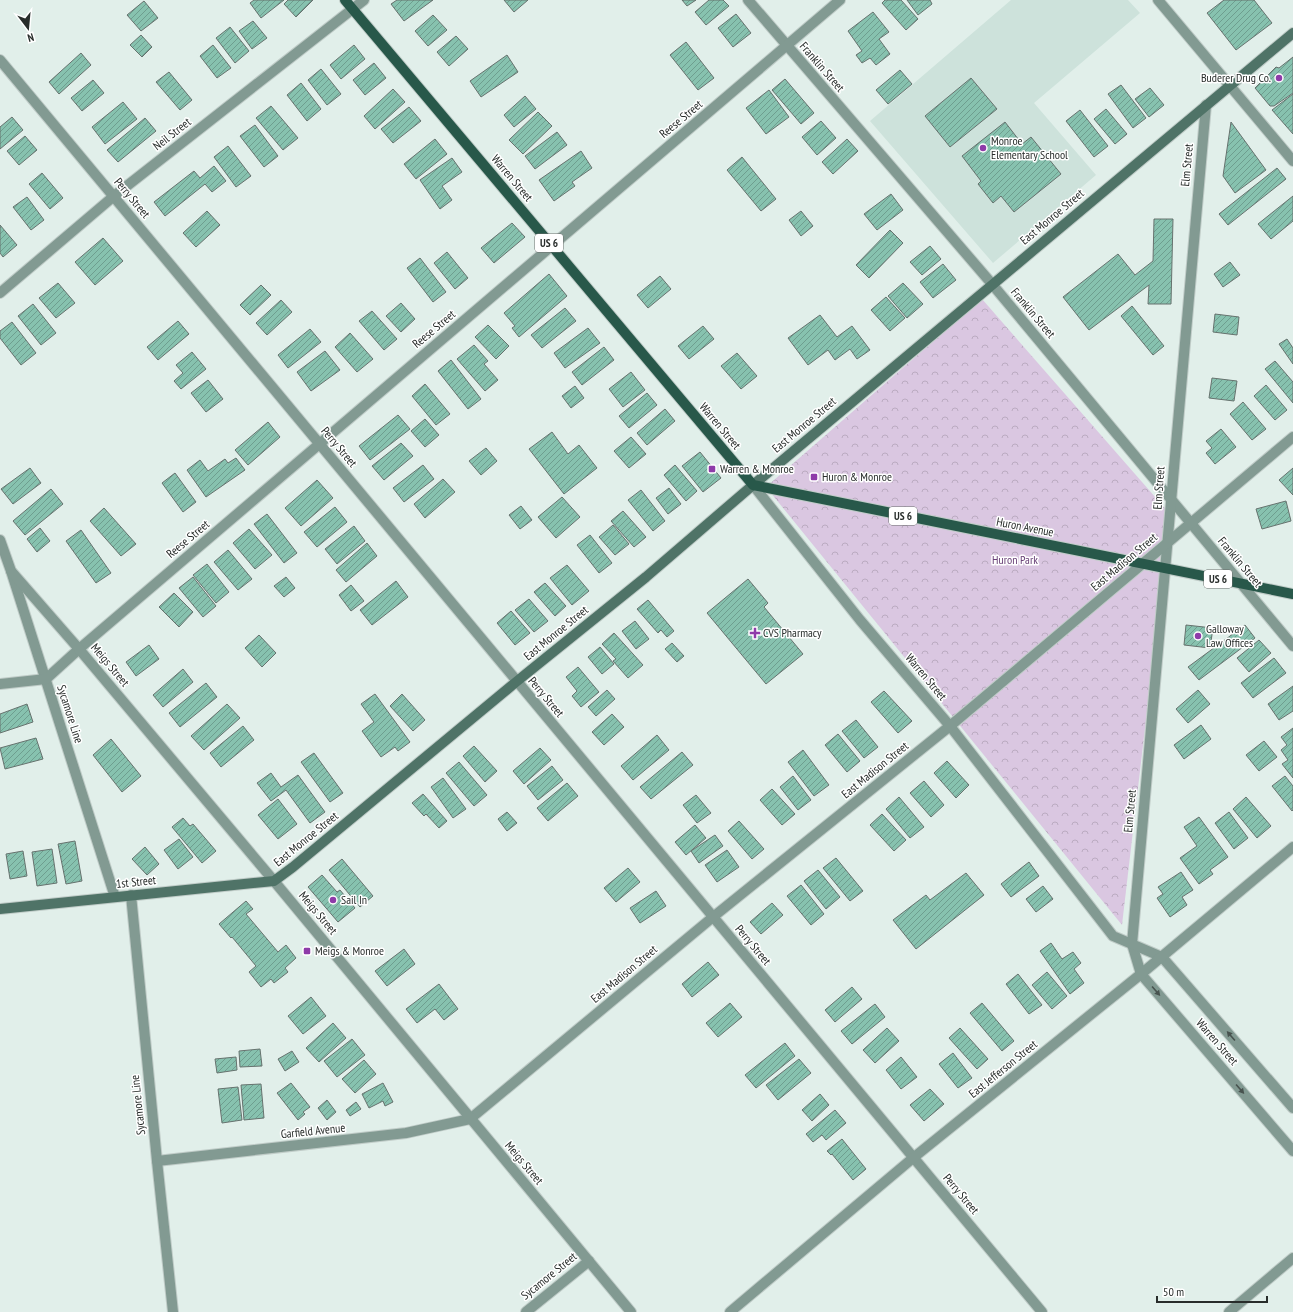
<svg xmlns="http://www.w3.org/2000/svg" width="1293" height="1312" viewBox="0 0 1293 1312" font-family="'PT Sans Narrow',sans-serif">
	<defs>
		<pattern id="park-crowns" width="20" height="18" patternUnits="userSpaceOnUse"><rect width="20" height="18" fill="#dac7e1"/><path d="M2 6a3 3 0 1 1 6 0M12 15a3 3 0 1 1 6 0" fill="none" stroke="#bbabc1"/></pattern>
		<pattern id="building-hatch" width="6" height="6" patternUnits="userSpaceOnUse"><rect width="6" height="6" fill="#87c2af"/><path d="M-1 1l2-2M0 6l6-6M5 7l2-2" fill="none" stroke="#6e9e8f"/></pattern>
	</defs>
	<rect width="100%" height="100%" fill="#e1efea"/>
	<polygon fill="#cde2db" points="1011,0 1128,0 1140,13 1034,103 1096,175 993,263 870,121"/>
	<polygon fill="url(#park-crowns)" points="982,299 1170,514 1122,925 766,487"/>
	<g fill="url(#building-hatch)" stroke="#66726e">
		<polygon points="254,0 284,0 261,18 250,3"/>
		<polygon points="288,0 313,0 296,17 284,4"/>
		<polygon points="397,0 433,0 404,21 391,4"/>
		<polygon points="504,0 528,0 514,12"/>
		<polygon points="682,0 696,0 687,6"/>
		<polygon points="709,0 723,0 729,6 706,25 695,12"/>
		<polygon points="885,0 901,0 918,19 906,30 882,3"/>
		<polygon points="907,0 930,0 932,4 918,15"/>
		<polygon points="1224,0 1254,0 1272,23 1236,50 1207,13"/>
		<polygon points="144,1 158,18 141,31 127,15"/>
		<polygon points="873,12 889,32 879,39 890,54 876,65 870,58 862,63 856,55 862,51 848,31"/>
		<polygon points="736,14 751,33 733,47 718,28"/>
		<polygon points="433,15 447,30 428,46 415,31"/>
		<polygon points="253,21 267,38 252,49 239,31"/>
		<polygon points="230,27 249,51 235,63 216,38"/>
		<polygon points="141,35 152,47 142,57 130,45"/>
		<polygon points="456,36 468,49 449,66 437,52"/>
		<polygon points="686,42 714,78 698,90 670,55"/>
		<polygon points="213,45 231,68 217,78 200,56"/>
		<polygon points="354,45 365,59 341,79 330,65"/>
		<polygon points="81,53 91,65 59,94 49,82"/>
		<polygon points="507,55 518,72 481,97 470,81"/>
		<polygon points="1293,57 1293,93 1274,106 1270,106 1255,88 1276,67 1279,68"/>
		<polygon points="374,63 386,78 365,95 353,80"/>
		<polygon points="321,69 341,94 327,105 308,80"/>
		<polygon points="900,70 912,84 888,104 876,90"/>
		<polygon points="169,72 192,100 180,110 156,82"/>
		<polygon points="971,78 997,109 950,147 925,116"/>
		<polygon points="785,79 814,113 801,124 772,90"/>
		<polygon points="93,80 104,93 82,111 71,98"/>
		<polygon points="301,83 321,109 307,121 287,95"/>
		<polygon points="1121,85 1146,118 1133,128 1108,94"/>
		<polygon points="1150,88 1164,105 1149,117 1135,99"/>
		<polygon points="393,89 405,102 375,129 364,116"/>
		<polygon points="769,90 789,117 766,134 746,108"/>
		<polygon points="1293,94 1293,134 1272,110"/>
		<polygon points="525,96 536,109 514,127 504,115"/>
		<polygon points="123,102 137,119 105,144 92,127"/>
		<polygon points="271,106 298,138 283,150 256,118"/>
		<polygon points="409,107 421,121 393,143 381,129"/>
		<polygon points="1106,109 1127,134 1115,144 1094,119"/>
		<polygon points="1080,110 1108,146 1094,157 1066,121"/>
		<polygon points="538,112 552,126 523,154 509,140"/>
		<polygon points="12,117 23,130 0,149 0,127"/>
		<polygon points="145,118 156,131 118,162 107,150"/>
		<polygon points="821,121 836,138 817,155 802,137"/>
		<polygon points="1005,122 1022,144 1031,137 1061,174 1014,212 1001,196 993,203 978,184 981,181 962,156"/>
		<polygon points="1231,122 1266,170 1235,193 1223,176"/>
		<polygon points="255,125 278,156 264,167 240,136"/>
		<polygon points="557,132 567,145 535,169 525,156"/>
		<polygon points="25,136 37,150 19,165 7,151"/>
		<polygon points="435,139 447,154 416,179 404,164"/>
		<polygon points="847,139 858,151 833,174 822,162"/>
		<polygon points="228,146 251,176 236,187 214,157"/>
		<polygon points="581,151 592,168 572,182 575,186 554,201 539,180"/>
		<polygon points="742,157 776,199 761,211 727,170"/>
		<polygon points="452,158 462,172 442,186 452,200 440,209 420,180"/>
		<polygon points="214,166 226,181 212,192 205,184 165,216 154,202 194,171 200,178"/>
		<polygon points="1277,168 1286,179 1228,225 1219,214"/>
		<polygon points="42,173 63,198 50,209 29,184"/>
		<polygon points="891,194 903,210 877,230 864,214"/>
		<polygon points="1293,196 1293,221 1271,239 1258,224"/>
		<polygon points="27,197 44,220 31,230 13,207"/>
		<polygon points="207,211 220,225 196,247 183,233"/>
		<polygon points="801,211 813,226 801,236 789,220"/>
		<polygon points="1154,219 1173,219 1171,304 1148,304 1149,285 1089,330 1063,297 1118,254 1135,275 1153,261"/>
		<polygon points="512,223 525,237 494,263 481,248"/>
		<polygon points="0,225 17,245 3,257 0,253"/>
		<polygon points="890,230 903,243 869,278 856,265"/>
		<polygon points="103,238 123,261 95,285 75,262"/>
		<polygon points="930,246 941,259 922,275 910,262"/>
		<polygon points="447,252 468,278 455,289 434,263"/>
		<polygon points="420,258 446,292 433,302 407,268"/>
		<polygon points="1230,262 1240,275 1223,287 1214,274"/>
		<polygon points="943,264 956,280 933,298 920,282"/>
		<polygon points="549,274 567,296 519,337 512,328 515,326 504,313"/>
		<polygon points="660,276 671,289 648,308 637,295"/>
		<polygon points="58,283 75,303 56,318 39,298"/>
		<polygon points="903,283 923,304 907,318 888,296"/>
		<polygon points="261,285 271,295 250,315 240,305"/>
		<polygon points="886,297 905,318 890,331 871,310"/>
		<polygon points="281,300 292,312 267,335 256,323"/>
		<polygon points="401,303 415,319 401,332 386,316"/>
		<polygon points="33,304 56,333 41,345 18,316"/>
		<polygon points="1132,306 1164,346 1153,355 1121,316"/>
		<polygon points="565,308 576,321 542,348 531,335"/>
		<polygon points="372,311 397,339 384,350 359,321"/>
		<polygon points="1215,314 1239,317 1237,335 1213,332"/>
		<polygon points="820,315 837,337 852,326 870,350 857,359 850,349 835,360 828,350 808,365 788,338"/>
		<polygon points="178,321 189,334 158,360 147,347"/>
		<polygon points="12,322 36,353 21,365 0,338 0,331"/>
		<polygon points="488,325 509,346 496,359 475,337"/>
		<polygon points="703,326 714,339 689,359 678,346"/>
		<polygon points="588,328 600,343 565,368 554,353"/>
		<polygon points="310,329 321,342 288,368 278,355"/>
		<polygon points="350,333 373,359 357,372 335,347"/>
		<polygon points="1287,339 1293,348 1293,364 1279,344"/>
		<polygon points="474,345 488,361 484,364 498,380 485,391 457,359"/>
		<polygon points="604,347 614,360 582,385 572,372"/>
		<polygon points="325,351 340,370 311,391 297,372"/>
		<polygon points="192,352 206,369 181,389 174,381 183,373 176,365"/>
		<polygon points="737,353 757,376 741,389 721,366"/>
		<polygon points="451,360 481,399 468,409 438,371"/>
		<polygon points="1275,361 1293,382 1293,403 1265,369"/>
		<polygon points="631,372 645,390 623,407 609,389"/>
		<polygon points="1212,378 1237,381 1234,401 1209,398"/>
		<polygon points="208,380 223,399 206,412 191,393"/>
		<polygon points="425,384 450,414 436,425 412,396"/>
		<polygon points="1266,385 1287,410 1275,420 1254,396"/>
		<polygon points="575,386 584,398 571,408 562,396"/>
		<polygon points="647,393 657,405 629,428 619,416"/>
		<polygon points="1243,402 1266,429 1252,440 1230,414"/>
		<polygon points="665,409 675,421 647,445 637,433"/>
		<polygon points="398,415 410,429 370,460 359,446"/>
		<polygon points="425,419 439,435 425,447 411,431"/>
		<polygon points="268,422 280,437 248,465 235,450"/>
		<polygon points="1221,429 1236,447 1215,464 1206,453 1212,448 1206,441"/>
		<polygon points="552,432 568,454 579,445 597,468 564,494 529,449"/>
		<polygon points="631,437 646,454 629,468 614,451"/>
		<polygon points="401,443 413,456 384,480 372,466"/>
		<polygon points="486,448 497,461 481,475 469,461"/>
		<polygon points="700,452 721,478 703,492 682,466"/>
		<polygon points="236,458 245,470 206,497 187,470 200,460 208,471 225,459 228,463"/>
		<polygon points="423,465 434,479 404,502 393,488"/>
		<polygon points="675,465 697,491 686,501 664,475"/>
		<polygon points="30,468 41,483 13,504 1,489"/>
		<polygon points="1293,468 1293,495 1279,480"/>
		<polygon points="175,473 196,502 183,512 162,483"/>
		<polygon points="443,479 455,492 425,518 414,504"/>
		<polygon points="317,480 333,498 301,526 285,508"/>
		<polygon points="669,488 681,504 668,514 656,498"/>
		<polygon points="51,489 63,504 25,535 13,521"/>
		<polygon points="641,490 665,521 653,531 628,500"/>
		<polygon points="562,497 580,517 556,538 538,517"/>
		<polygon points="1286,501 1291,521 1262,529 1256,509"/>
		<polygon points="521,506 532,520 520,529 509,515"/>
		<polygon points="335,507 347,522 317,547 304,532"/>
		<polygon points="104,508 136,544 121,556 90,521"/>
		<polygon points="623,511 646,537 634,547 611,521"/>
		<polygon points="267,514 297,553 284,563 254,524"/>
		<polygon points="613,525 629,544 615,555 599,537"/>
		<polygon points="354,526 365,541 337,564 325,549"/>
		<polygon points="40,528 50,541 37,552 27,539"/>
		<polygon points="249,529 272,555 255,569 233,543"/>
		<polygon points="81,530 111,573 96,583 66,541"/>
		<polygon points="590,535 612,563 599,573 577,545"/>
		<polygon points="367,543 377,556 346,582 336,570"/>
		<polygon points="228,550 252,579 238,590 214,562"/>
		<polygon points="207,564 229,592 216,603 193,575"/>
		<polygon points="567,565 589,591 572,605 550,578"/>
		<polygon points="193,577 216,606 203,617 179,588"/>
		<polygon points="286,577 295,588 284,597 274,586"/>
		<polygon points="748,579 768,603 764,607 803,654 766,684 707,613"/>
		<polygon points="396,581 408,597 372,625 360,610"/>
		<polygon points="545,583 566,606 555,616 534,592"/>
		<polygon points="351,585 364,601 351,611 339,595"/>
		<polygon points="174,593 193,612 179,627 159,607"/>
		<polygon points="529,599 548,621 534,632 515,610"/>
		<polygon points="648,600 674,631 667,637 661,630 658,633 637,609"/>
		<polygon points="511,611 530,633 515,645 497,623"/>
		<polygon points="635,621 649,639 636,649 622,631"/>
		<polygon points="1186,625 1213,628 1210,648 1184,645"/>
		<polygon points="1245,625 1255,638 1199,680 1188,667"/>
		<polygon points="614,633 643,665 628,678 613,661 616,659 602,644"/>
		<polygon points="259,635 276,653 262,667 245,648"/>
		<polygon points="1259,640 1271,653 1249,672 1237,658"/>
		<polygon points="672,643 684,656 677,662 665,649"/>
		<polygon points="149,645 159,659 136,676 126,662"/>
		<polygon points="600,647 614,664 602,674 588,657"/>
		<polygon points="1274,658 1286,673 1253,698 1241,683"/>
		<polygon points="578,667 599,692 581,707 572,696 577,691 566,677"/>
		<polygon points="183,669 193,682 163,707 153,695"/>
		<polygon points="206,683 217,697 180,727 169,713"/>
		<polygon points="1293,686 1293,711 1279,720 1268,704"/>
		<polygon points="607,690 615,699 596,716 588,707"/>
		<polygon points="1198,690 1210,704 1188,723 1176,709"/>
		<polygon points="884,691 912,721 898,733 871,702"/>
		<polygon points="375,694 410,742 398,751 395,747 381,757 362,731 374,722 361,704"/>
		<polygon points="402,694 425,720 413,731 390,706"/>
		<polygon points="27,704 33,722 0,733 0,714"/>
		<polygon points="227,704 240,718 204,750 191,736"/>
		<polygon points="612,714 624,727 604,745 592,732"/>
		<polygon points="856,720 878,747 864,758 842,731"/>
		<polygon points="1201,725 1211,739 1184,759 1174,745"/>
		<polygon points="243,726 254,740 221,767 210,753"/>
		<polygon points="1293,728 1293,778 1282,764 1288,760 1281,750 1287,745 1281,737"/>
		<polygon points="838,734 860,761 847,772 825,745"/>
		<polygon points="657,735 669,750 633,780 621,766"/>
		<polygon points="36,738 43,759 5,769 0,748"/>
		<polygon points="111,739 141,776 122,792 93,755"/>
		<polygon points="1264,741 1277,757 1259,771 1246,755"/>
		<polygon points="474,746 497,771 485,782 463,756"/>
		<polygon points="540,748 551,760 524,784 513,771"/>
		<polygon points="803,750 829,785 814,796 788,762"/>
		<polygon points="682,752 693,765 651,799 640,787"/>
		<polygon points="314,753 343,793 330,802 301,762"/>
		<polygon points="947,761 969,785 956,798 934,773"/>
		<polygon points="459,762 487,795 474,806 446,773"/>
		<polygon points="552,766 563,780 538,800 527,786"/>
		<polygon points="271,773 281,787 298,775 325,812 310,823 286,790 271,801 257,783"/>
		<polygon points="793,776 811,800 798,810 780,787"/>
		<polygon points="1285,776 1293,786 1293,810 1292,811 1272,786"/>
		<polygon points="443,778 466,809 453,818 431,787"/>
		<polygon points="924,781 944,805 931,817 910,793"/>
		<polygon points="567,783 578,796 548,821 537,808"/>
		<polygon points="772,789 795,814 782,825 760,800"/>
		<polygon points="423,794 447,821 439,828 426,814 424,816 412,803"/>
		<polygon points="696,795 711,813 697,823 683,805"/>
		<polygon points="899,797 924,827 910,838 886,809"/>
		<polygon points="1246,797 1271,826 1257,838 1233,809"/>
		<polygon points="278,799 297,824 278,839 258,815"/>
		<polygon points="507,812 517,823 507,831 498,819"/>
		<polygon points="1229,812 1248,838 1234,849 1215,823"/>
		<polygon points="882,814 906,840 894,851 870,825"/>
		<polygon points="1199,817 1228,857 1210,870 1213,874 1199,884 1180,858 1197,846 1184,827"/>
		<polygon points="183,818 190,826 193,824 216,851 202,863 172,827"/>
		<polygon points="739,821 764,849 752,859 728,831"/>
		<polygon points="695,825 706,838 686,855 675,842"/>
		<polygon points="715,835 723,846 699,863 691,851"/>
		<polygon points="179,839 193,857 178,869 164,850"/>
		<polygon points="75,841 82,881 66,884 58,844"/>
		<polygon points="145,847 159,864 147,875 132,859"/>
		<polygon points="52,849 57,883 37,886 32,852"/>
		<polygon points="727,850 739,867 717,882 705,865"/>
		<polygon points="23,851 27,876 10,879 6,854"/>
		<polygon points="836,858 863,891 850,901 823,868"/>
		<polygon points="342,859 373,896 360,907 329,870"/>
		<polygon points="1029,862 1039,876 1011,897 1001,884"/>
		<polygon points="628,868 640,882 616,902 604,888"/>
		<polygon points="818,870 840,897 826,909 804,881"/>
		<polygon points="1181,872 1193,890 1182,897 1187,905 1170,917 1157,898 1163,894 1158,887"/>
		<polygon points="966,873 984,895 916,949 893,920 926,895 930,900"/>
		<polygon points="322,875 337,892 340,890 355,908 338,922 308,887"/>
		<polygon points="801,885 824,914 811,925 787,896"/>
		<polygon points="1043,886 1053,899 1036,912 1026,899"/>
		<polygon points="656,891 666,906 640,923 630,908"/>
		<polygon points="246,901 253,909 246,914 278,952 286,945 296,958 285,968 288,972 274,983 271,979 261,987 249,972 256,966 232,937 231,938 219,924"/>
		<polygon points="772,903 783,915 761,934 750,922"/>
		<polygon points="1051,943 1062,959 1073,952 1081,963 1074,969 1084,983 1070,994 1040,951"/>
		<polygon points="404,949 415,964 387,986 375,971"/>
		<polygon points="708,962 719,975 692,997 682,984"/>
		<polygon points="1047,972 1067,996 1052,1009 1032,985"/>
		<polygon points="1018,974 1042,1005 1029,1014 1006,984"/>
		<polygon points="439,984 458,1009 444,1020 435,1009 417,1023 406,1009"/>
		<polygon points="852,987 862,999 835,1022 825,1010"/>
		<polygon points="311,997 326,1016 303,1034 288,1016"/>
		<polygon points="730,1003 742,1017 718,1037 706,1023"/>
		<polygon points="982,1003 1014,1041 1002,1051 970,1013"/>
		<polygon points="875,1004 885,1017 852,1044 841,1031"/>
		<polygon points="333,1023 346,1038 319,1062 306,1048"/>
		<polygon points="887,1028 899,1041 875,1063 863,1050"/>
		<polygon points="960,1028 988,1059 977,1069 949,1038"/>
		<polygon points="352,1039 365,1055 337,1077 324,1061"/>
		<polygon points="785,1043 795,1056 756,1088 745,1075"/>
		<polygon points="260,1049 262,1066 240,1067 239,1051"/>
		<polygon points="292,1051 299,1062 285,1071 278,1059"/>
		<polygon points="953,1053 972,1078 958,1088 939,1064"/>
		<polygon points="236,1057 237,1070 217,1073 215,1059"/>
		<polygon points="901,1057 917,1077 901,1089 886,1070"/>
		<polygon points="799,1059 811,1073 778,1100 766,1085"/>
		<polygon points="364,1060 376,1074 355,1093 342,1079"/>
		<polygon points="291,1083 310,1107 303,1112 305,1114 298,1120 277,1093"/>
		<polygon points="383,1083 393,1102 385,1106 383,1101 369,1108 362,1094"/>
		<polygon points="261,1084 264,1118 244,1120 241,1085"/>
		<polygon points="238,1087 242,1120 222,1123 218,1089"/>
		<polygon points="930,1089 944,1104 924,1121 910,1105"/>
		<polygon points="820,1094 829,1105 812,1121 802,1110"/>
		<polygon points="327,1100 336,1112 327,1120 318,1108"/>
		<polygon points="356,1102 361,1109 350,1116 346,1110"/>
		<polygon points="835,1110 846,1123 826,1140 822,1135 813,1142 806,1134"/>
		<polygon points="842,1139 866,1169 853,1180 832,1154 831,1155 827,1151"/>
	</g>
	<g fill="none" stroke-linecap="round" stroke-linejoin="round">
		<g stroke="#c0ccc8" stroke-width="12">
			<g id="minor">
				<polyline points="748,0 992,284 1293,646"/>
				<polyline points="0,60 1042,1312"/>
				<polyline points="1206,105 1132,944 1141,974 1293,1151"/>
				<polyline points="0,293 114,196 364,0"/>
				<polyline points="753,485 860,620 950,726 1113,936 1162,957 1293,1108"/>
				<polyline points="11,571 115,897"/>
				<polyline points="0,684 46,679 79,649 840,0"/>
				<polyline points="131,895 157,1161 173,1312"/>
				<polyline points="157,1161 406,1133 470,1119 713,917 950,726 1293,437"/>
				<polyline points="526,1312 589,1261"/>
				<polyline points="730,1312 913,1158 1141,974 1293,847"/>
			</g>
		</g>
		<g stroke="#c0ccc8" stroke-width="12">
			<g id="tertiary">
				<polyline points="1158,0 1293,161"/>
				<polyline points="0,540 11,571 79,649 274,881 631,1312"/>
				<polyline points="1229,1312 1293,1258"/>
			</g>
		</g>
		<g stroke="#c0ccc8" stroke-width="12">
			<polyline id="secondary" points="0,909 274,881 293,867 516,682 646,577 753,485 1293,33"/>
		</g>
		<g stroke="#c0ccc8" stroke-width="12">
			<polyline id="primary" points="345,0 753,485 1293,594"/>
		</g>
		<use href="#minor" stroke="#829a92" stroke-width="10"/>
		<use href="#tertiary" stroke="#829a92" stroke-width="10"/>
		<use href="#secondary" stroke="#4f7367" stroke-width="10"/>
		<use href="#primary" stroke="#28584a" stroke-width="10"/>
	</g>
	<defs><path id="oneway-solid" d="M-6-.8H1V-3.2L6.5 0L1 3.2V.8H-6Z"/></defs>
	<g fill="#48534f">
		<use href="#oneway-solid" transform="translate(1156 991) rotate(49)"/>
		<use href="#oneway-solid" transform="translate(1231 1036) rotate(-131)"/>
		<use href="#oneway-solid" transform="translate(1240 1089) rotate(49)"/>
	</g>
	<g fill="#8e3ba9" stroke="#fff" stroke-width="1.5">
		<circle cx="1279" cy="78" r="4"/>
		<circle cx="983" cy="148" r="4"/>
		<rect x="708" y="465" width="8" height="8" rx="2"/>
		<rect x="810" y="473" width="8" height="8" rx="2"/>
		<path d="M753 627h4v4h4v4h-4v4h-4v-4h-4v-4h4z"/>
		<circle cx="1198" cy="636" r="4"/>
		<circle cx="333" cy="900" r="4"/>
		<rect x="303" y="947" width="8" height="8" rx="2"/>
	</g>
	<g text-anchor="middle" stroke-width="3" stroke-linejoin="round" paint-order="stroke">
		<g fill="#fff" stroke="#686c6b" stroke-width="1">
			<rect x="535" y="234" width="28" height="18" rx="3"/>
			<rect x="889" y="507" width="28" height="18" rx="3"/>
			<rect x="1204" y="570" width="28" height="18" rx="3"/>
		</g>
		<g font-size="11" font-weight="bold" fill="#282d2b">
			<text x="549" y="247">US 6</text>
			<text x="903" y="520">US 6</text>
			<text x="1218" y="583">US 6</text>
		</g>
		<g font-size="12" fill="#282d2b" stroke="#fff">
			<text transform="translate(822 67) rotate(49)" y="4">Franklin Street</text>
			<text transform="translate(681 119) rotate(-40)" y="4">Reese Street</text>
			<text transform="translate(172 134) rotate(-38)" y="4">Neil Street</text>
			<text transform="translate(1187 165) rotate(-85)" y="4">Elm Street</text>
			<text transform="translate(512 178) rotate(50)" y="4">Warren Street</text>
			<text transform="translate(132 198) rotate(50)" y="4">Perry Street</text>
			<text transform="translate(1052 217) rotate(-40)" y="4">East Monroe Street</text>
			<text transform="translate(1033 313) rotate(50)" y="4">Franklin Street</text>
			<text transform="translate(434 329) rotate(-40)" y="4">Reese Street</text>
			<text transform="translate(804 425) rotate(-40)" y="4">East Monroe Street</text>
			<text transform="translate(720 426) rotate(50)" y="4">Warren Street</text>
			<text transform="translate(339 447) rotate(50)" y="4">Perry Street</text>
			<text transform="translate(1159 488) rotate(-86)" y="4">Elm Street</text>
			<text transform="translate(1025 527) rotate(11)" y="4">Huron Avenue</text>
			<text transform="translate(188 539) rotate(-40)" y="4">Reese Street</text>
			<text transform="translate(1124 562) rotate(-40)" y="4">East Madison Street</text>
			<text transform="translate(1240 562) rotate(50)" y="4">Franklin Street</text>
			<text transform="translate(556 633) rotate(-39)" y="4">East Monroe Street</text>
			<text transform="translate(110 665) rotate(50)" y="4">Meigs Street</text>
			<text transform="translate(926 677) rotate(50)" y="4">Warren Street</text>
			<text transform="translate(546 697) rotate(50)" y="4">Perry Street</text>
			<text transform="translate(70 714) rotate(72)" y="4">Sycamore Line</text>
			<text transform="translate(875 770) rotate(-39)" y="4">East Madison Street</text>
			<text transform="translate(1130 811) rotate(-85)" y="4">Elm Street</text>
			<text transform="translate(306 839) rotate(-39)" y="4">East Monroe Street</text>
			<text transform="translate(136 882) rotate(-6)" y="4">1st Street</text>
			<text transform="translate(318 913) rotate(50)" y="4">Meigs Street</text>
			<text transform="translate(753 945) rotate(50)" y="4">Perry Street</text>
			<text transform="translate(624 974) rotate(-40)" y="4">East Madison Street</text>
			<text transform="translate(1217 1042) rotate(49)" y="4">Warren Street</text>
			<text transform="translate(1003 1069) rotate(-39)" y="4">East Jefferson Street</text>
			<text transform="translate(138 1105) rotate(-96)" y="4">Sycamore Line</text>
			<text transform="translate(313 1131) rotate(-6)" y="4">Garfield Avenue</text>
			<text transform="translate(524 1163) rotate(50)" y="4">Meigs Street</text>
			<text transform="translate(961 1194) rotate(50)" y="4">Perry Street</text>
			<text transform="translate(549 1276) rotate(-39)" y="4">Sycamore Street</text>
		</g>
		<g font-size="12" fill="#282d2b" stroke="#fff" text-anchor="start">
			<text x="1271" y="82" text-anchor="end">Buderer Drug Co.</text>
			<text x="991" y="145">Monroe<tspan x="991" dy="14">Elementary School</tspan></text>
			<text x="720" y="473">Warren &amp; Monroe</text>
			<text x="822" y="481">Huron &amp; Monroe</text>
			<text x="1206" y="633">Galloway<tspan x="1206" dy="14">Law Offices</tspan></text>
			<text x="763" y="637">CVS Pharmacy</text>
			<text x="341" y="904">Sail In</text>
			<text x="315" y="955">Meigs &amp; Monroe</text>
		</g>
		<g font-size="12" fill="#684076" stroke="#fff">
			<text x="1015" y="564">Huron Park</text>
		</g>
	</g>
	<g transform="translate(28 28) rotate(164)" stroke="#ffffff" stroke-width="3" paint-order="stroke">
	<path d="M0-3L7 15L0 10L-7 15Z" fill="#282d2b"/>
	<text y="-6" font-size="11" font-weight="bold" text-anchor="middle" fill="#282d2b">N</text>
	</g>
	<path d="M1157 1296v6h110v-6" fill="none" stroke="#282d2b" stroke-width="2"/>
	<text x="1163" y="1296" font-size="12" fill="#282d2b" stroke="#ffffff" stroke-width="3" paint-order="stroke">50 m</text>
</svg>
